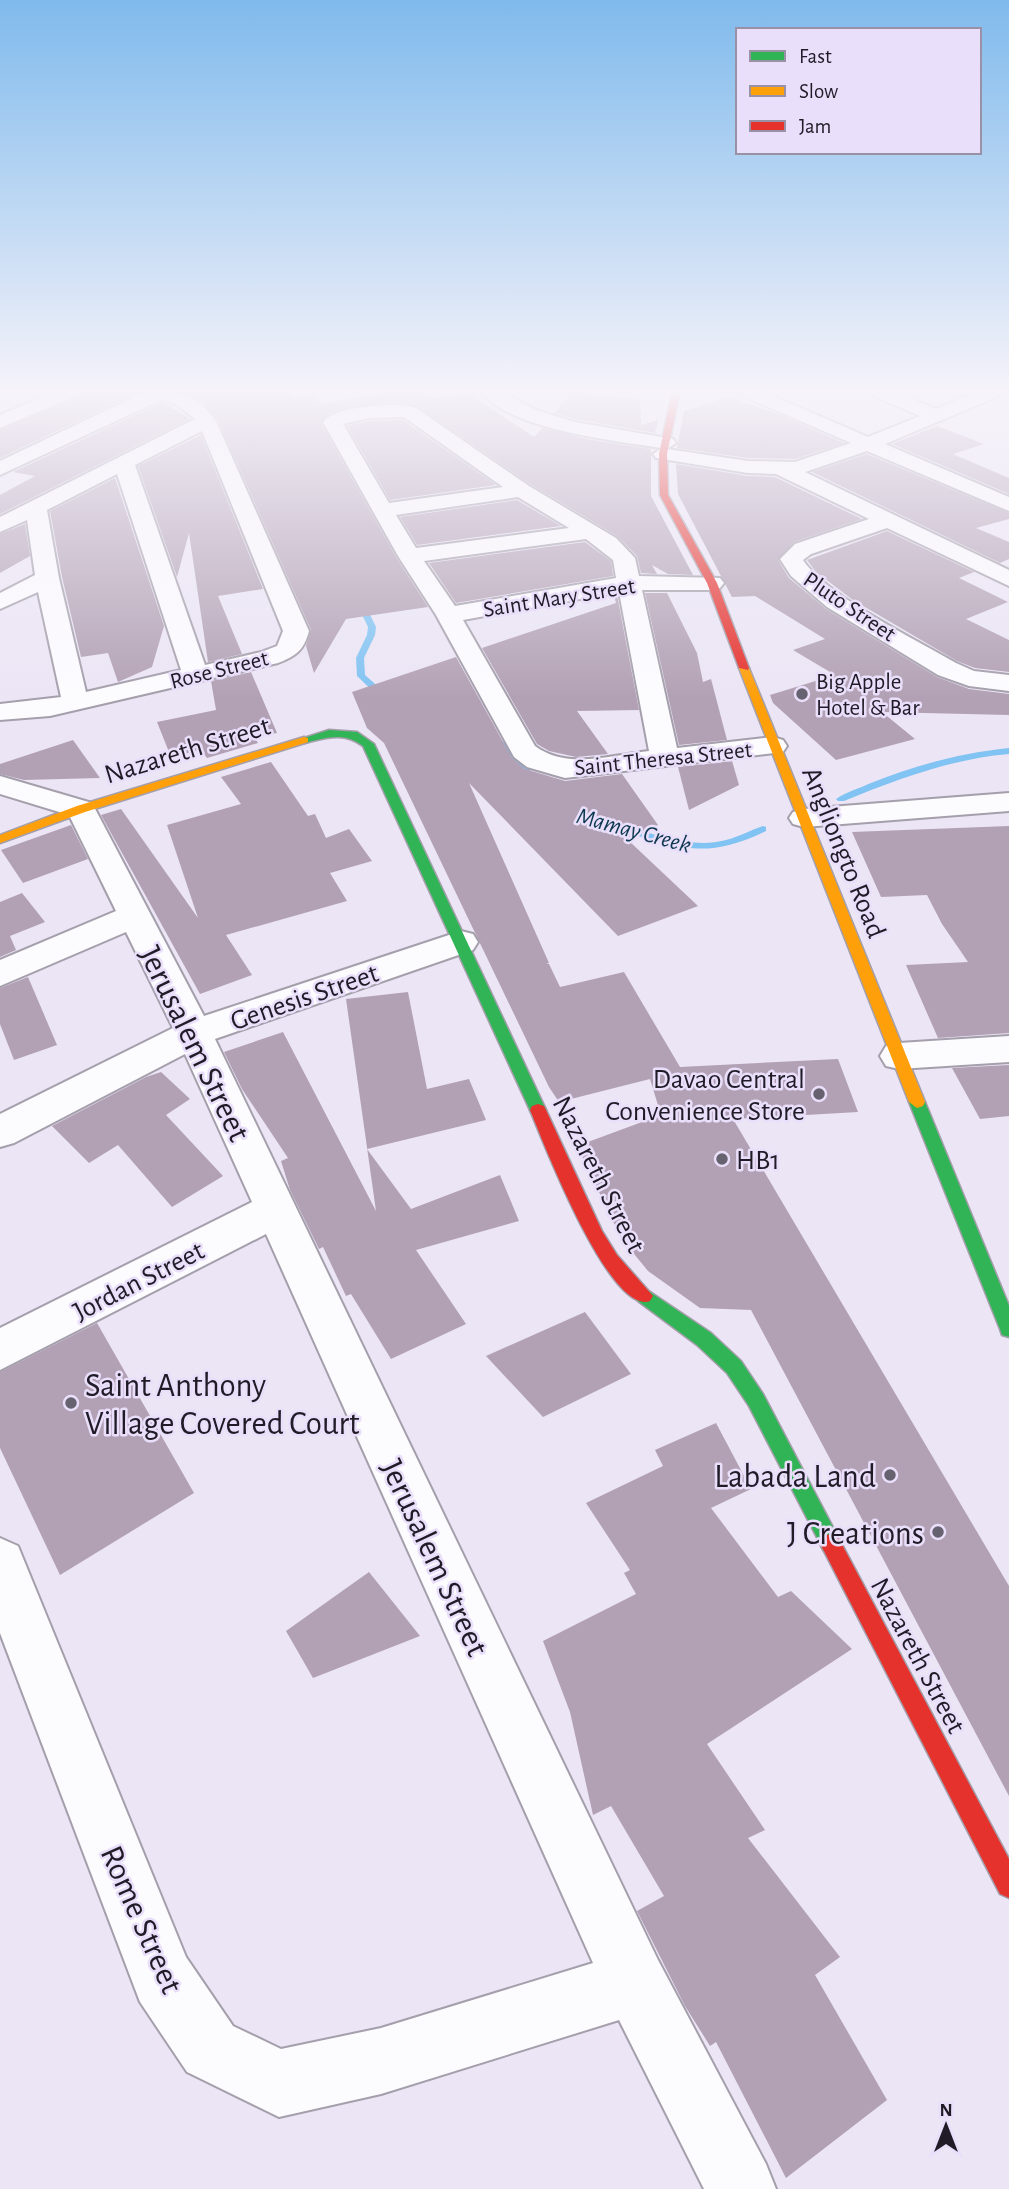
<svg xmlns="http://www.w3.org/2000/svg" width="1009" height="2189" viewBox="0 0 1009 2189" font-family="'Alegreya Sans',sans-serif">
	<rect width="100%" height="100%" fill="#ebe5f5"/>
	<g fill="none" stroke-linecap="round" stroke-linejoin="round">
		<g fill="#81c3f2" fill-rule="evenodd">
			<polygon points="357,600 363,600 376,627 375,635 364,658 365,675 384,692 384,696 378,696 357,676 356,658 367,635 368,627 356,602"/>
			<polygon points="495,736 514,749 539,782 537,784 531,784 508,753 492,741 492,737"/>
			<path d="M1009 748V754C951 759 898 779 844 801H838L836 799C846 792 860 788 871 783 916 765 961 753 1009 748Z"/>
			<path d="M763 826 766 827V831C707 859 684 849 624 832L622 830 627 827C659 835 693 849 726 840 739 837 750 830 763 826Z"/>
		</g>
	</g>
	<g fill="#b2a1b4">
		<polygon points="82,392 139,392 0,458 0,430 77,398"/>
		<polygon points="181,392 288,392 291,399 313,397 323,404 389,392 420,392 432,398 468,393 534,437 542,428 592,440 651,449 651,496 693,575 668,574 652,565 657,574 641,573 637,556 617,536 530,484 417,406 393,402 347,407 328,414 321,423 396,557 428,607 346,619 314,673 306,646 311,630 218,420 202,402"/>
		<polygon points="572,392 640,400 641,425 658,420 655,433 576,419 555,413"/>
		<polygon points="728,397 778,414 844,443 795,459 748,458 677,448 684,411"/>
		<polygon points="163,402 190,419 0,514 0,495 35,476 13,472"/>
		<polygon points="403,420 496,485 390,500 347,426 369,421"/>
		<polygon points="937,426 984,444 953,454 1009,478 1009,494 892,444"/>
		<polygon points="201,435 263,589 218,596 242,654 208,662 189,533 177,577 138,466"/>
		<polygon points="867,454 1009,513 1009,519 976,528 1009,542 1009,559 1000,563 812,472"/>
		<polygon points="676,464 748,476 775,477 862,519 794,542 778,560 789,578 826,609 937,677 969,689 1009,694 1009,715 882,712 915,739 836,760 773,703 770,695 835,675 793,650 825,639 755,596 732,597 678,494"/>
		<polygon points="115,478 164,626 152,667 118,682 108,653 81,657 62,577 50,511"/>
		<polygon points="517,500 561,526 417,545 400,517"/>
		<polygon points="25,524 30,556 0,573 0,534"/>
		<polygon points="887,531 974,572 959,578 1008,602 966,619 1009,640 1009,672 975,668 957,661 853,600 816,572 807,560"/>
		<polygon points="585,542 611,561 613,576 456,603 429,563"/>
		<polygon points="645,593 667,593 697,653 703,682 711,679 727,740 679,745"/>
		<polygon points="617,595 639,710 577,711 608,754 576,757 549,751 537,744 482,648 616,603 614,596"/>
		<polygon points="456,657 512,758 525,769 565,781 622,774 658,825 628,840 698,906 618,936 469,783 549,963 546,964 549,964 560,987 624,972 680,1067 838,1059 858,1112 733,1119 1009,1586 1009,1796 751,1310 700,1308 648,1271 621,1238 577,1146 661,1115 650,1079 559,1102 549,1087 384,743 367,728 352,692"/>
		<polygon points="251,672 277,733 254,737 258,743 207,758 201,750 171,757 157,722 216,710 211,681"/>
		<polygon points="73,740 100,778 24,780 0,774 0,764"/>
		<polygon points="732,761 739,785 689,810 678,767"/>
		<polygon points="271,762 308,816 315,814 326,838 349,829 372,861 330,873 347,901 226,935 252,975 200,994 101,815 121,809 198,918 167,825 241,804 221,777"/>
		<polygon points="71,825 88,859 23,883 1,850"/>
		<polygon points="1009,826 1009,1033 938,1038 906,965 968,962 942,924 927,895 881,897 852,832"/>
		<polygon points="22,893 45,922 10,936 16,950 0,957 0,902"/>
		<polygon points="28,977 57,1045 14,1060 0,1024 0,988"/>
		<polygon points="408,992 427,1089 469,1079 486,1120 367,1149 411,1209 500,1175 519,1221 416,1250 466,1324 391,1359 351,1294 346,1296 323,1247 319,1249 290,1190 281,1161 288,1158 242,1089 224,1052 283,1032 376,1211 346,999"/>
		<polygon points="1009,1065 1009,1116 980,1119 952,1068"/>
		<polygon points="161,1072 190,1099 166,1115 223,1176 172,1207 118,1145 89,1163 52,1126 146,1077"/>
		<polygon points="585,1312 631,1374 543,1417 486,1356"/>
		<polygon points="97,1323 194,1493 60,1575 0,1448 0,1372"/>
		<polygon points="716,1423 751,1489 711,1508 778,1597 791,1591 852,1649 707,1744 765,1830 748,1838 840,1957 815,1975 887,2100 786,2178 716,2042 710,2046 685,2006 637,1911 664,1896 611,1806 593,1815 570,1712 543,1641 636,1594 624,1573 630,1570 586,1503 663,1466 655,1450"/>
		<polygon points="369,1572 420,1636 313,1678 286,1631"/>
	</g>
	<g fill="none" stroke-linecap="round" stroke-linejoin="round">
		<g stroke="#a49fab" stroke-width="4">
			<g id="street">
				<polygon points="55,392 79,392 76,396 0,428 0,415"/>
				<path d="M145 392C177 391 196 393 216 421L309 631C304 650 296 656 278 663L50 716 0 720V704L61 697 38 592 0 609V593L35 575 27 520 0 532V517L195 419 177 405 163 399 0 475V461ZM202 431 283 631 277 646 261 652 205 665 135 465ZM117 474 181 670 86 692 59 578 47 510Z"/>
				<polygon points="290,392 314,392 311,396 292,397"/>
				<path d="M481 392H502L536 410 575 422 673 439 676 443 667 449 748 461 795 462 851 443 743 396 740 392H764L868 437 920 416 874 396 871 392H895L936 409 978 392H1002L999 396 885 444 1009 497V511L867 451 805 472 1009 570V586L887 528 811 554 803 560C826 596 917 640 956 663L974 671 1009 675V691L969 686 938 675 827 607 791 576 780 559 795 544 869 519 776 474 748 473 656 458 653 454 662 448C616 441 511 430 481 392Z"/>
				<path d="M402 405 416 408 529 486 616 538 635 558 639 576 720 578 724 583 720 588 712 590H642L677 748 773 737 783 740 787 746 783 752 565 778 527 767 514 757 436 615 398 556 323 422C336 406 381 405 402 405ZM404 417 503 487 389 503 343 424 369 418ZM518 497 569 528 416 548 396 515ZM586 539 613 560 616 578 455 606 424 561ZM619 592 649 751C612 755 567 770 535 746L463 620Z"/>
				<polygon points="0,776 92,803 204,1016 461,931 473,934 478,942 473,950 215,1039 658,1960 766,2164 776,2189 704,2189 619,2020 381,2094 279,2117 187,2072 140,2002 0,1633 0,1538 18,1546 186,1957 233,2026 281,2049 381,2028 593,1963 266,1234 0,1370 0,1328 252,1202 185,1054 14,1143 0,1147 0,1114 173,1028 126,932 0,986 0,960 116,911 69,815 0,794"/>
				<polygon points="1009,793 1009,811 804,827 793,824 789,818 793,812 804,809"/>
				<polygon points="1009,1036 1009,1062 899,1069 886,1066 880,1056 886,1046 899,1043"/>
			</g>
		</g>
		<g stroke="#a49fab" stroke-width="3">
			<g id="fast">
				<path d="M329 730 357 732 374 744 546 1110 544 1114H532L530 1110 363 746C344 731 325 738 304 743L298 740Z"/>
				<polygon points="917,1096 925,1102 1009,1306 1009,1337 1002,1335 1000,1329 909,1102"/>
				<polygon points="644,1288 711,1333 741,1361 763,1394 838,1537 842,1544 838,1551 831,1555 824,1551 749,1406 727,1373 697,1345 638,1301 635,1296 638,1291"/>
			</g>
		</g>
		<g stroke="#a49fab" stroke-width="3">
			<g id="slow">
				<polygon points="744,665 749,668 925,1102 923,1106 917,1108 909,1102 739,668"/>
				<polygon points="304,737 308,738 308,742 85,812 0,843 0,835 77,806"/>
			</g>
		</g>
		<g stroke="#a49fab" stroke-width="3">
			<g id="jam">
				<polygon points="672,392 680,392 667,454 668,495 717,583 749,668 748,670 739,668 707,583 660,495 659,454"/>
				<path d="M538 1104 544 1106 546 1110 602 1231 617 1255 653 1296 650 1301C610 1316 543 1141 530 1110L532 1106Z"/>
				<polygon points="831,1533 838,1537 1009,1859 1009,1898 1000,1894 824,1551 820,1544 824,1537"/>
			</g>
		</g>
		<use href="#street" fill="#fcfbfe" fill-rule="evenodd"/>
		<use href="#fast" fill="#30b455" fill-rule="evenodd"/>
		<use href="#slow" fill="#ff9f0a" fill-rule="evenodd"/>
		<use href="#jam" fill="#e5322d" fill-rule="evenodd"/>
	</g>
	<linearGradient id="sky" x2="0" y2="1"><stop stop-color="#7fbaec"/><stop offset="0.56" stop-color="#f6f3fa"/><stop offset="1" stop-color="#f6f3fa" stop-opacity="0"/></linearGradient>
	<rect width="1009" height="698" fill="url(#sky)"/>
	<g fill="#67626f" stroke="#eadffb" stroke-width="2.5">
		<circle cx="802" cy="694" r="7"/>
		<circle cx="819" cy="1094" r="7"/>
		<circle cx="722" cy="1159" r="7"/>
		<circle cx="71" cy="1403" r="7"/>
		<circle cx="890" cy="1475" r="7"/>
		<circle cx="938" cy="1532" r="7"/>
	</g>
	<g text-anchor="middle" stroke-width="5" stroke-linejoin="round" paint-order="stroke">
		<g font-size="23" fill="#201b27" stroke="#eadffb">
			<text transform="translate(559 597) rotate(-9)" y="8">Saint Mary Street</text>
			<text transform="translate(850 606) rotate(34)" y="8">Pluto Street</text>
			<text transform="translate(219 669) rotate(-14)" y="8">Rose Street</text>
			<text transform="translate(663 758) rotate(-6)" y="8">Saint Theresa Street</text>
		</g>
		<g font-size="23" fill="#201b27" stroke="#eadffb" text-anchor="start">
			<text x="816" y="689">Big Apple<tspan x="816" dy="26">Hotel &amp; Bar</tspan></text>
		</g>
		<g font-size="24" font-style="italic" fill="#0e3850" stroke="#eadffb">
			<text transform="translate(634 830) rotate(15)" y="8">Mamay Creek</text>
		</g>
		<g font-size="28" fill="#201b27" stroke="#eadffb">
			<text transform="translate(187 749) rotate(-17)" y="10">Nazareth Street</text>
			<text transform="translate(845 852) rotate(68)" y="10">Angliongto Road</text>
			<text transform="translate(304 996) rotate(-19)" y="10">Genesis Street</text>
			<text transform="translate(600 1174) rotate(63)" y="10">Nazareth Street</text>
			<text transform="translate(138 1280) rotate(-27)" y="10">Jordan Street</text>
			<text transform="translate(919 1655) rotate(62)" y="10">Nazareth Street</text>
		</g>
		<g font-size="28" fill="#201b27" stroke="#eadffb" text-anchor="end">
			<text x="805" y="1088">Davao Central<tspan x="805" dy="32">Convenience Store</tspan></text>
			<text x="736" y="1169" text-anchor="start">HB1</text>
		</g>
		<g font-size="33" fill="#201b27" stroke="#eadffb">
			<text transform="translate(196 1043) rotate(64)" y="12">Jerusalem Street</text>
			<text transform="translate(436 1557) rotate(65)" y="12">Jerusalem Street</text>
			<text transform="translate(143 1919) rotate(66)" y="12">Rome Street</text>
		</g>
		<g font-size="33" fill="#201b27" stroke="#eadffb" text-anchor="end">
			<text x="85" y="1396" text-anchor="start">Saint Anthony<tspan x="85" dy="38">Village Covered Court</tspan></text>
			<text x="876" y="1487">Labada Land</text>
			<text x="924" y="1544">J Creations</text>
		</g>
	</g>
	<rect x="736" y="28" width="245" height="126" fill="#eadffb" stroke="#9991a6" stroke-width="2"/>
	<rect x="750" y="51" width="35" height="10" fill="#30b455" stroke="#9991a6" stroke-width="2"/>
	<text x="799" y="63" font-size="21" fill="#201b27">Fast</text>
	<rect x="750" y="86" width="35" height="10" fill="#ff9f0a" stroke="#9991a6" stroke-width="2"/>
	<text x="799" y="98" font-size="21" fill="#201b27">Slow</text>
	<rect x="750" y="121" width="35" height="10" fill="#e5322d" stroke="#9991a6" stroke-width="2"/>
	<text x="799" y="133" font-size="21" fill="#201b27">Jam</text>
	<g transform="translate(946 2126)" stroke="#eadffb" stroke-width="5" paint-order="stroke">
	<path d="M0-5L12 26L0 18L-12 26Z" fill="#201b27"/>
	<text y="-10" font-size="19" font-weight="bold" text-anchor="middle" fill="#201b27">N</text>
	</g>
</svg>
